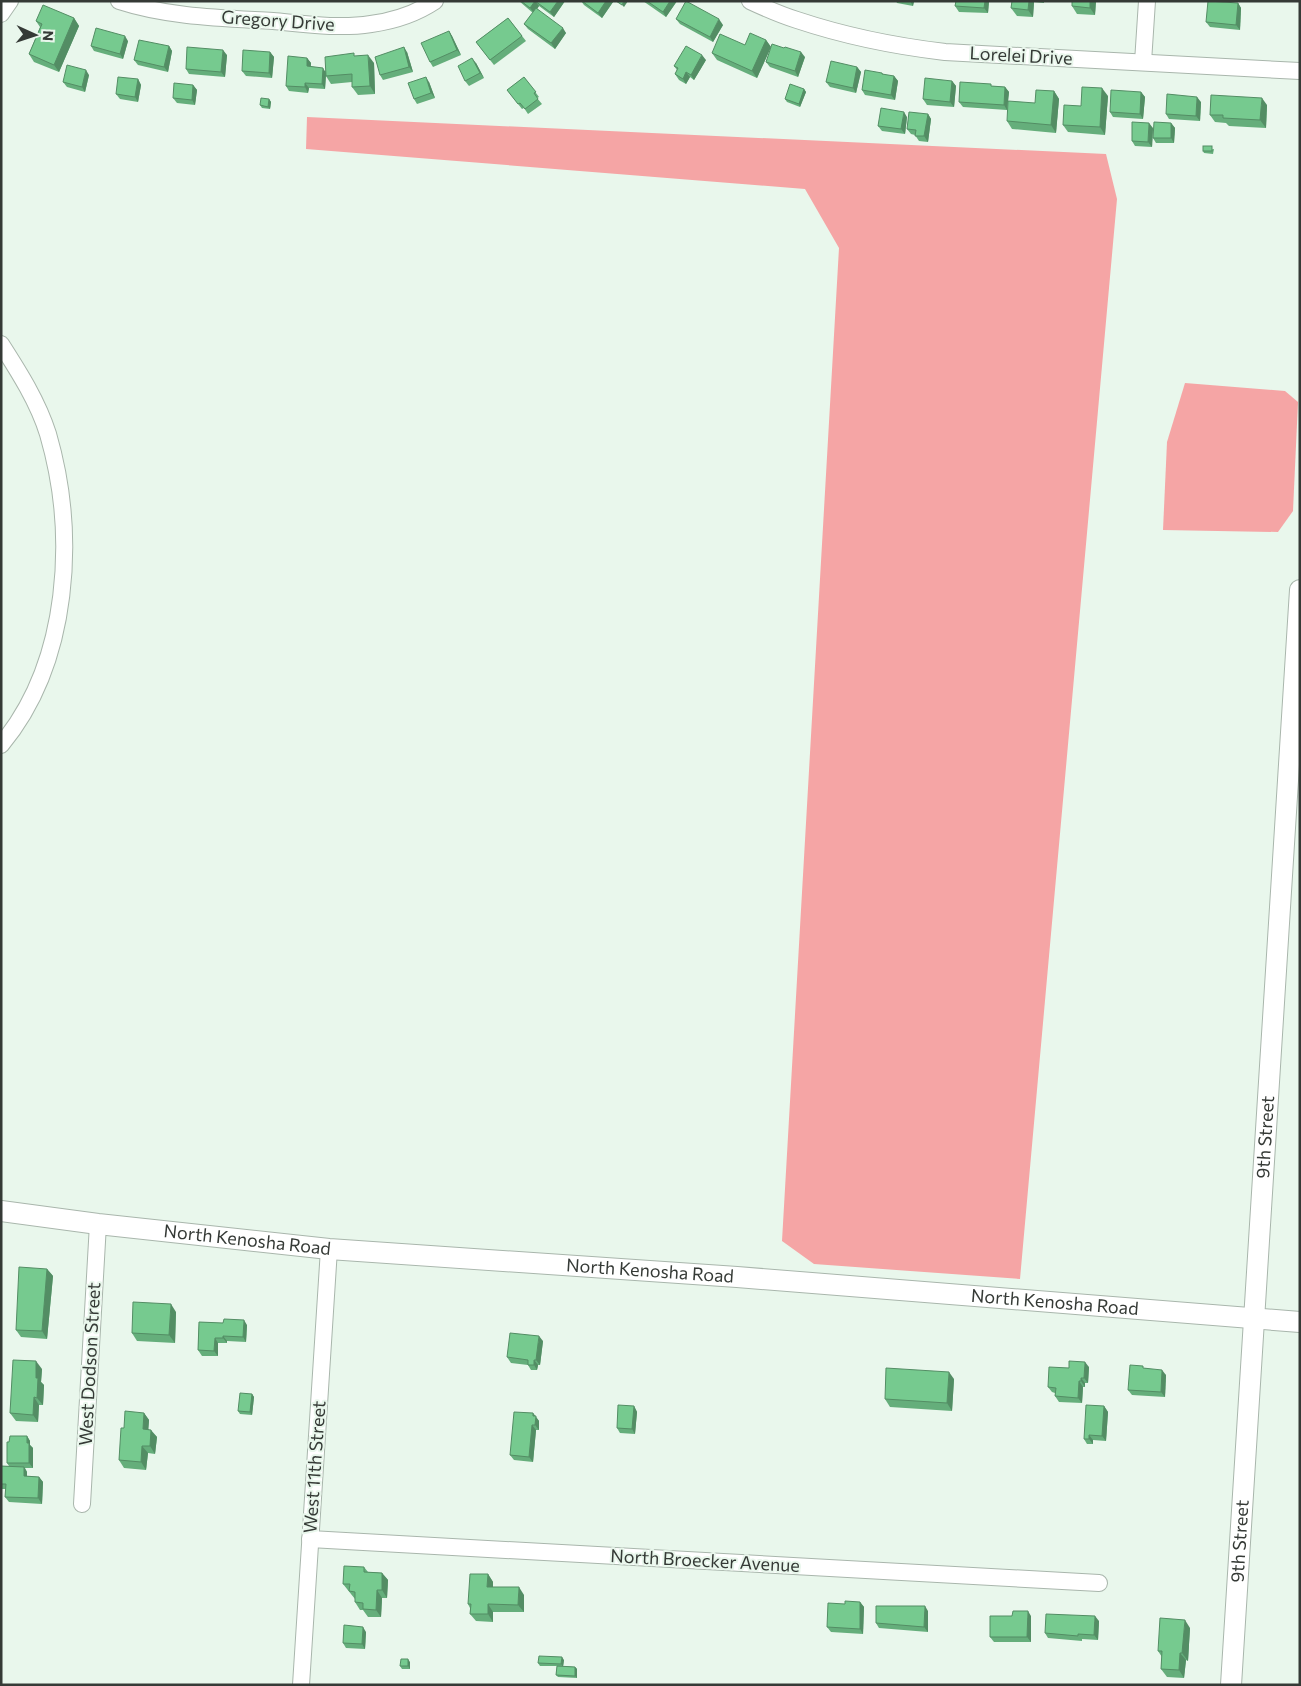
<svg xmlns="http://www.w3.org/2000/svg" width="1301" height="1686" viewBox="0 0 1301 1686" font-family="Commissioner,sans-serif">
	<rect width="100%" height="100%" fill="#e9f7ec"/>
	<g fill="#f5a5a5">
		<polygon points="307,117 1106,154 1117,199 1020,1279 814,1264 782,1241 839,248 805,189 306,149"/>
		<polygon points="1185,383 1285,391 1298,402 1293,511 1278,532 1163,530 1167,442"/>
	</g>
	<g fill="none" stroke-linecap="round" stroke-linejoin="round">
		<g stroke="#a9b6ac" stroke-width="18">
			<g id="minor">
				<path d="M119 1C168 17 221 18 273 21 305 24 339 29 371 24 393 21 417 13 435 1"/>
				<path d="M750 1C765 8 781 15 797 20 845 36 894 46 945 52L1300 71"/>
				<polyline points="1,14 10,1"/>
				<polyline points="1143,62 1147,1"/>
				<path d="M1 344C19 372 38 402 48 434 77 534 70 662 1 745"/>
				<polyline points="82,1504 98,1224"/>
				<polyline points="310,1539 1099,1583"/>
				<polyline points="301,1685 329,1249"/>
			</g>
		</g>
		<g stroke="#a9b6ac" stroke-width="22">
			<g id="tertiary">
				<path id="s1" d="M1 1211 98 1224 329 1249 737 1277 1300 1322"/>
				<path id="s2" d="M1231 1685 1300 590"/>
			</g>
		</g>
		<use href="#minor" stroke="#fff" stroke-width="16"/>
		<use href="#tertiary" stroke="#fff" stroke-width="20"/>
	</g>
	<g fill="#65ae7b">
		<polygon points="519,1 565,1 554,17 539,6 537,9 566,33 555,49 528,29 524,24 533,13"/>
		<polygon points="581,1 613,1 613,2 602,18 584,5"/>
		<polygon points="643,1 677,1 666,17"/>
		<polygon points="896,1 914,1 913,6 897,3"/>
		<polygon points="956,1 989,1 988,13 959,12 955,6"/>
		<polygon points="1008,1 1044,1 1044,3 1034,2 1033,17 1017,16 1011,8 1012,2"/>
		<polygon points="1072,1 1107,1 1107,2 1096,1 1095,15 1077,14 1072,6"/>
		<polygon points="1238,3 1241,8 1240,30 1210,27 1206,22"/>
		<polygon points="74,18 79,26 59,72 34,62 29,54 40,27 36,21"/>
		<polygon points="508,18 526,41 494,65 476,42"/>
		<polygon points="676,19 723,25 713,42 680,24"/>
		<polygon points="449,31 452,36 461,55 433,67 430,62"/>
		<polygon points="766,40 771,47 757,78 717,60 712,53"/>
		<polygon points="128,41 123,59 94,51 91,46"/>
		<polygon points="169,46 172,51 168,72 138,65 134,60"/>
		<polygon points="270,52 274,57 272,78 246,76 242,71"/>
		<polygon points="407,52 413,72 383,80 380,75"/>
		<polygon points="227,55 225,77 189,74 186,69"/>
		<polygon points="356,56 374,63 375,94 358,95 352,87 352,82 331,84 326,76 325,89 309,88 308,93 289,91 286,86 307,58 311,63 311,67 325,71"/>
		<polygon points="805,57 798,77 770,67 766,62"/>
		<polygon points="706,60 694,80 690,77 686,84 679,80 675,74 677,70 674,66"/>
		<polygon points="476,63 484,78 469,86 465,81"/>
		<polygon points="857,67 861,72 856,93 830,87 826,82"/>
		<polygon points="882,73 884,75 894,76 898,81 895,100 865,95 862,90"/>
		<polygon points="89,75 85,92 67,87 63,82"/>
		<polygon points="524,77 539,97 537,98 542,104 528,114 524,108 522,109 507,90"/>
		<polygon points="138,79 141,85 138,102 120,99 116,94"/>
		<polygon points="952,81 956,86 954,107 927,105 923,99"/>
		<polygon points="429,82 435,98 417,104 414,99"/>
		<polygon points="193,85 197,90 195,105 177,103 173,98"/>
		<polygon points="992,86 1005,87 1009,92 1007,110 963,107 959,102"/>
		<polygon points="804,89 806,92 800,107 787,102 785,99"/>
		<polygon points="1054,91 1059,99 1056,133 1012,129 1007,121"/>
		<polygon points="1141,92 1145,97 1143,119 1113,117 1110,112"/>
		<polygon points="1108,96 1105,135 1068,132 1063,125 1081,106"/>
		<polygon points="269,99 271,102 270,109 262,108 260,105"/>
		<polygon points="1201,102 1200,121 1169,119 1166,114"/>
		<polygon points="1267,105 1266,128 1229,126 1226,123 1215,122 1210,115"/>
		<polygon points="928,114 931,119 928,142 919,141 915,135 911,134 907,129"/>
		<polygon points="907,117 905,134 882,131 878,126"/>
		<polygon points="1171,123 1175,128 1174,143 1156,143 1153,138"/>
		<polygon points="1153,128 1152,147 1135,146 1132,141"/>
		<polygon points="1214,149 1213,154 1204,153 1203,151"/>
		<polygon points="47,1269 53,1276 47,1339 21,1337 16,1330"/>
		<polygon points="176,1312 175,1343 137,1341 132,1333"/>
		<polygon points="199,1322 247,1325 246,1342 227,1341 227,1343 218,1343 218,1356 202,1356 198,1350"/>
		<polygon points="543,1341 540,1365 538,1365 537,1370 531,1370 528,1365 511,1363 507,1357"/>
		<polygon points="1089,1367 1088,1383 1085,1383 1085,1387 1083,1387 1082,1403 1059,1402 1055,1396 1055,1393 1052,1392 1048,1387 1069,1368"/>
		<polygon points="1145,1368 1166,1375 1165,1397 1132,1395 1128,1390"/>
		<polygon points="42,1369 41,1382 44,1385 43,1405 39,1405 38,1422 16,1421 10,1413"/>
		<polygon points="954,1379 952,1411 890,1407 885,1399"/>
		<polygon points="252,1394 254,1397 252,1415 240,1414 238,1411"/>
		<polygon points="634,1406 637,1412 635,1434 620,1433 617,1428"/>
		<polygon points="1104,1406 1108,1412 1106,1441 1093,1440 1093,1444 1087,1444 1084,1439"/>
		<polygon points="144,1413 149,1420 148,1429 157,1437 155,1454 148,1453 146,1470 124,1468 119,1460 124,1428"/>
		<polygon points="533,1413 539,1421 539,1430 536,1430 533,1462 514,1460 510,1455"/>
		<polygon points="27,1436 30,1441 30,1445 33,1448 33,1468 25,1468 27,1472 27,1476 39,1477 43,1482 42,1504 9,1502 5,1497 6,1489 1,1489 1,1466 9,1466 7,1463 9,1442"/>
		<polygon points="364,1567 368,1572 382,1573 388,1580 387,1598 382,1598 381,1617 368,1617 363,1610 360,1610 355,1602 355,1599 343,1584"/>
		<polygon points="488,1574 493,1582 493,1587 524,1595 524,1612 493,1612 493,1622 476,1621 470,1614 470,1608 468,1604"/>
		<polygon points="860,1602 864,1607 863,1634 831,1632 827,1627 845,1604"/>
		<polygon points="928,1611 928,1632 879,1628 876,1623"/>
		<polygon points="1031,1616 1031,1642 994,1642 990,1637"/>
		<polygon points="1099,1621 1098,1640 1082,1639 1082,1641 1048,1638 1045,1633"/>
		<polygon points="1190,1628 1188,1661 1186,1660 1184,1678 1167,1677 1161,1669 1162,1657 1158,1651"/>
		<polygon points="366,1632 365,1649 346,1648 343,1643"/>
		<polygon points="564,1660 563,1666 575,1667 577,1669 577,1678 558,1677 556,1675 557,1666 540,1666 538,1663"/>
		<polygon points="410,1662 410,1669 402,1669 400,1666"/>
	</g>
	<g fill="#538d64">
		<polygon points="535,1 539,6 534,13 530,8"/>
		<polygon points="558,1 565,1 554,17 550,12"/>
		<polygon points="606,1 613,2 602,18 598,13"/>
		<polygon points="624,1 628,1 624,7 622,5"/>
		<polygon points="670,1 677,1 666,17 663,12"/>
		<polygon points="910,1 914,1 913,6"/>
		<polygon points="985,1 989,1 988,13 984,8"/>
		<polygon points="1029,1 1034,1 1034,2 1033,17 1028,10"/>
		<polygon points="1090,1 1096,1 1095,15 1090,8"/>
		<polygon points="1238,3 1241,8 1240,30 1236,25"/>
		<polygon points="74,18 79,26 59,72 54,65"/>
		<polygon points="719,19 723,25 713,42 710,37"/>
		<polygon points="563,28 566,33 555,49 551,43"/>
		<polygon points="449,31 452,36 461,55 457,50"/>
		<polygon points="125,36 128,41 123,59 120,54"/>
		<polygon points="766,40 771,47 757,78 752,71"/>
		<polygon points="169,46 172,51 168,72 164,67"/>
		<polygon points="404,47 407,52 413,72 409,67"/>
		<polygon points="223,50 227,55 225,77 221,72"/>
		<polygon points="270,52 274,57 272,78 269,73"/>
		<polygon points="801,52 805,57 798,77 795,71"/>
		<polygon points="368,55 374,63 375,94 370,86"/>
		<polygon points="702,55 706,60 694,80 691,75"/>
		<polygon points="307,58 311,63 310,71 307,66"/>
		<polygon points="472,58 476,63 484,78 480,73"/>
		<polygon points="857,67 861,72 856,93 853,88"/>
		<polygon points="323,68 326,73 325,89 322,84"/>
		<polygon points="86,70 89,75 85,92 82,87"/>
		<polygon points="686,72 690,77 686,84 683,79"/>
		<polygon points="894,76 898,81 895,100 891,95"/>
		<polygon points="426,77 429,82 435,98 431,93"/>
		<polygon points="138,79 141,85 138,102 135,97"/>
		<polygon points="952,81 956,86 954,107 950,102"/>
		<polygon points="305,83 309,88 308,93 305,87"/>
		<polygon points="193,85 197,90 195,105 192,100"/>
		<polygon points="1005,87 1009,92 1007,110 1004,105"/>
		<polygon points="1102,88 1108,96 1105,135 1100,127"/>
		<polygon points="804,89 806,92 800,107 799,104"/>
		<polygon points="1054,91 1059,99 1056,133 1051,125"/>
		<polygon points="1141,92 1145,97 1143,119 1140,114"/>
		<polygon points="1197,97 1201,102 1200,121 1196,116"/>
		<polygon points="1262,98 1267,105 1266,128 1260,120"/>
		<polygon points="269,99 271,102 270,109 268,107"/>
		<polygon points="904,112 907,117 905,134 901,129"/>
		<polygon points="928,114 931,119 928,142 924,136"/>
		<polygon points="1149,123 1153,128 1152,147 1148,142"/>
		<polygon points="1171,123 1175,128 1174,143 1171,138"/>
		<polygon points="47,1269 53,1276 47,1339 42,1331"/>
		<polygon points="171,1304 176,1312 175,1343 169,1335"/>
		<polygon points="244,1320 247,1325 246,1342 243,1337"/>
		<polygon points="223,1336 227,1341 227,1343 223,1338"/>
		<polygon points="539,1336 543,1341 540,1365 536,1360"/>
		<polygon points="215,1338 218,1343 218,1356 214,1351"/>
		<polygon points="534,1360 538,1365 537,1370 534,1365"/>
		<polygon points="36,1361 42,1369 41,1382 44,1385 43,1405 37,1398 36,1378"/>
		<polygon points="1085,1362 1089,1367 1088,1383 1084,1378"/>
		<polygon points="1162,1370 1166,1375 1165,1397 1161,1392"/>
		<polygon points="949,1372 954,1379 952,1411 947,1403"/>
		<polygon points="1081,1378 1085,1383 1085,1387 1081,1381"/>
		<polygon points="1079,1381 1083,1387 1082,1403 1078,1398"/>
		<polygon points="252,1394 254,1397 252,1415 250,1412"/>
		<polygon points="34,1397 39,1405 38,1422 33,1415"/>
		<polygon points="634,1406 637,1412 635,1434 632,1429"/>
		<polygon points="1104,1406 1108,1412 1106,1441 1102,1436"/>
		<polygon points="144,1413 149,1420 148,1437 143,1429"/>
		<polygon points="533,1413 539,1421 539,1430 535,1425"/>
		<polygon points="532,1425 536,1430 533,1462 529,1457"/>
		<polygon points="151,1430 157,1437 155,1454 150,1446"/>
		<polygon points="1089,1435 1093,1440 1093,1444 1089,1439"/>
		<polygon points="27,1436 30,1441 30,1445 33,1448 33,1468 29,1463"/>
		<polygon points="142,1446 148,1453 146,1470 141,1462"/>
		<polygon points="24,1467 27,1472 27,1481 24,1476"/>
		<polygon points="39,1477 43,1482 42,1504 38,1498"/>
		<polygon points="382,1573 388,1580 387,1598 382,1590"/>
		<polygon points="488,1574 493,1582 493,1595 487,1587"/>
		<polygon points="519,1587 524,1595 524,1612 518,1605"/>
		<polygon points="377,1590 382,1598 381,1617 376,1610"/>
		<polygon points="860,1602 864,1607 863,1634 860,1629"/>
		<polygon points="488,1604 493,1612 493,1622 488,1614"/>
		<polygon points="925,1606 928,1611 928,1632 924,1627"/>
		<polygon points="1028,1611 1031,1616 1031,1642 1027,1637"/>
		<polygon points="1095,1616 1099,1621 1098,1640 1094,1635"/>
		<polygon points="1185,1620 1190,1628 1188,1661 1182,1653"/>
		<polygon points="363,1627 366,1632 365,1649 362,1644"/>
		<polygon points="1180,1653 1186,1660 1184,1678 1179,1670"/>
		<polygon points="562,1657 564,1660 563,1667 561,1664"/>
		<polygon points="408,1659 410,1662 410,1669 408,1666"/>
		<polygon points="575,1667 577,1669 577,1678 575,1676"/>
	</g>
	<g fill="#76ca8f" stroke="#538d64">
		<polygon points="521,1 558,1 550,12 535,1 530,8"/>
		<polygon points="582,1 606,1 598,13"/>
		<polygon points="616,1 624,1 622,5"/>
		<polygon points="647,1 670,1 663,12"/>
		<polygon points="686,1 719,19 710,37 676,19"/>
		<polygon points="956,1 985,1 984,8 955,6"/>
		<polygon points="1012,1 1029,1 1028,10 1011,8"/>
		<polygon points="1072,1 1090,1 1090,8 1072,6"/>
		<polygon points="1208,1 1238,3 1236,25 1206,22"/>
		<polygon points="43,5 74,18 54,65 29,54 42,24 36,21"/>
		<polygon points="536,8 563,28 551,43 524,24"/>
		<polygon points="508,18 522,36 490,60 476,42"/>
		<polygon points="96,28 125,36 120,54 91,46"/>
		<polygon points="449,31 457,50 430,62 421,43"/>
		<polygon points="750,33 766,40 752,71 712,53 720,34 745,45"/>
		<polygon points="139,40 169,46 164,67 134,60"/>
		<polygon points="772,44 784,48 785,47 801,52 795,71 766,62"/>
		<polygon points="686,46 702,55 691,75 686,72 683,79 675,74 678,68 674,66"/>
		<polygon points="187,47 223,50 221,72 186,69"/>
		<polygon points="404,47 409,67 380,75 375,57"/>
		<polygon points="243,50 270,52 269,73 242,71"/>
		<polygon points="354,53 354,56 368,55 370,86 352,87 352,74 326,76 325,57"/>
		<polygon points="288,56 307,58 307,66 323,68 322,84 305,83 305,87 286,86"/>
		<polygon points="472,58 480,73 465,81 458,66"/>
		<polygon points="831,61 857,67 853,88 826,82"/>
		<polygon points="67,65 86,70 82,87 63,82"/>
		<polygon points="865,70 882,73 882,74 894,76 891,95 862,90"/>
		<polygon points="118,77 138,79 135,97 116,94"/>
		<polygon points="426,77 431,93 414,99 408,83"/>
		<polygon points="524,77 536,92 534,93 538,99 525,109 520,103 518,104 507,90"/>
		<polygon points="925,78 952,81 950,102 923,99"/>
		<polygon points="960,82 991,84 991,86 1005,87 1004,105 959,102"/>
		<polygon points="174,83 193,85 192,100 173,98"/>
		<polygon points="790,84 804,89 799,104 785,99"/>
		<polygon points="1082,87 1102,88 1100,127 1063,125 1064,105 1081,106"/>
		<polygon points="1036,90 1054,91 1051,125 1007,121 1008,101 1035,103"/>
		<polygon points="1111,90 1141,92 1140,114 1110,112"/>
		<polygon points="1167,94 1197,97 1196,116 1166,114"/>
		<polygon points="1211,95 1262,98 1260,120 1223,118 1223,115 1210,115"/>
		<polygon points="261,98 269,99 268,107 260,105"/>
		<polygon points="881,108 904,112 901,129 878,126"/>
		<polygon points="909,112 928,114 924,136 915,136 916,130 907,129"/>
		<polygon points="1132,122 1149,123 1148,142 1132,141"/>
		<polygon points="1154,122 1171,123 1171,138 1153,138"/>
		<rect x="1203" y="146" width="9" height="5"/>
		<polygon points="19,1267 47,1269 42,1331 16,1330"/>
		<polygon points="133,1302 171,1304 169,1335 132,1333"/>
		<polygon points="224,1319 244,1320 243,1337 223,1336 223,1338 215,1338 214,1351 198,1350 199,1322 223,1323"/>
		<polygon points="510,1333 539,1336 536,1360 534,1360 534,1365 528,1365 528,1360 507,1357"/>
		<polygon points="13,1360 36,1361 36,1378 38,1378 37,1398 34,1397 33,1415 10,1413"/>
		<polygon points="1069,1361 1085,1362 1084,1378 1081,1378 1081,1381 1079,1381 1078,1398 1055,1396 1056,1388 1048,1387 1049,1367 1069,1368"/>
		<polygon points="1130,1365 1143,1366 1143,1368 1162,1370 1161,1392 1128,1390"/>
		<polygon points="886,1368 949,1372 947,1403 885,1399"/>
		<polygon points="240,1393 252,1394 250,1412 238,1411"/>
		<polygon points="618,1405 634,1406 632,1429 617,1428"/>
		<polygon points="1086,1405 1104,1406 1102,1436 1089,1435 1089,1439 1084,1439"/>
		<polygon points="125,1411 144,1413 143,1429 151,1430 150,1446 142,1446 141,1462 119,1460 121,1428 124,1428"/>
		<polygon points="514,1412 533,1413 533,1416 536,1416 535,1425 532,1425 529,1457 510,1455"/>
		<polygon points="10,1436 27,1436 27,1443 29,1443 29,1463 7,1463 7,1442 9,1442"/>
		<polygon points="1,1466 24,1467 24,1476 39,1477 38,1498 5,1497 6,1484 1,1484"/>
		<polygon points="344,1566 364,1567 364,1572 382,1573 382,1590 377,1590 376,1610 363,1609 363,1603 355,1602 355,1592 349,1591 350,1584 343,1584"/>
		<polygon points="470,1574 488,1574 487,1587 519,1587 518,1605 488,1604 488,1614 470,1614 471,1604 468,1604"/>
		<polygon points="845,1601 860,1602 860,1629 827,1627 828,1603 845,1604"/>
		<polygon points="876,1606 925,1606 924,1627 876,1623"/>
		<polygon points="1013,1611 1028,1611 1027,1637 990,1637 990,1616 1012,1616"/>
		<polygon points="1046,1614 1095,1616 1094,1635 1078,1634 1078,1636 1045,1633"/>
		<polygon points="1160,1618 1185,1620 1182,1653 1180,1653 1179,1670 1161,1669 1162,1651 1158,1651"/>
		<polygon points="344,1625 363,1627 362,1644 343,1643"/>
		<polygon points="539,1656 562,1657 561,1664 538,1663"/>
		<polygon points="401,1659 408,1659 408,1666 400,1666"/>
		<polygon points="557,1666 575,1667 575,1676 556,1675"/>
	</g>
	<g text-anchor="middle" stroke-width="4" stroke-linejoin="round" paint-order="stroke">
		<g font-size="18" fill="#353a36" stroke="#e9f7ec">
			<text transform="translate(278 21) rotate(4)" y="6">Gregory Drive</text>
			<text transform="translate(1021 56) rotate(3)" y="6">Lorelei Drive</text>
			<text dy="6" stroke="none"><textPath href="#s2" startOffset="549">9th Street</textPath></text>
			<text dy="6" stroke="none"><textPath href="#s1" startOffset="248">North Kenosha Road</textPath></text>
			<text dy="6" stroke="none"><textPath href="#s1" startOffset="652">North Kenosha Road</textPath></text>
			<text dy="6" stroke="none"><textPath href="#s1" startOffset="1058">North Kenosha Road</textPath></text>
			<text transform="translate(90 1364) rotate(-87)" y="6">West Dodson Street</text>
			<text transform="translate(315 1467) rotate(-86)" y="6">West 11th Street</text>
			<text dy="6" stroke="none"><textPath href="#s2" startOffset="144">9th Street</textPath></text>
			<text transform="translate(705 1561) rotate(3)" y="6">North Broecker Avenue</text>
		</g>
	</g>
	<rect width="1301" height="1686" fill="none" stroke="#353a36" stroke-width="5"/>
	<g transform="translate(35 35) rotate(93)" stroke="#e9f7ec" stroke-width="4" paint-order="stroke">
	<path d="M0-4L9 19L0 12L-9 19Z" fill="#353a36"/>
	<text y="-8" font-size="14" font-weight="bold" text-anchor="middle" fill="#353a36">N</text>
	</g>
</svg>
